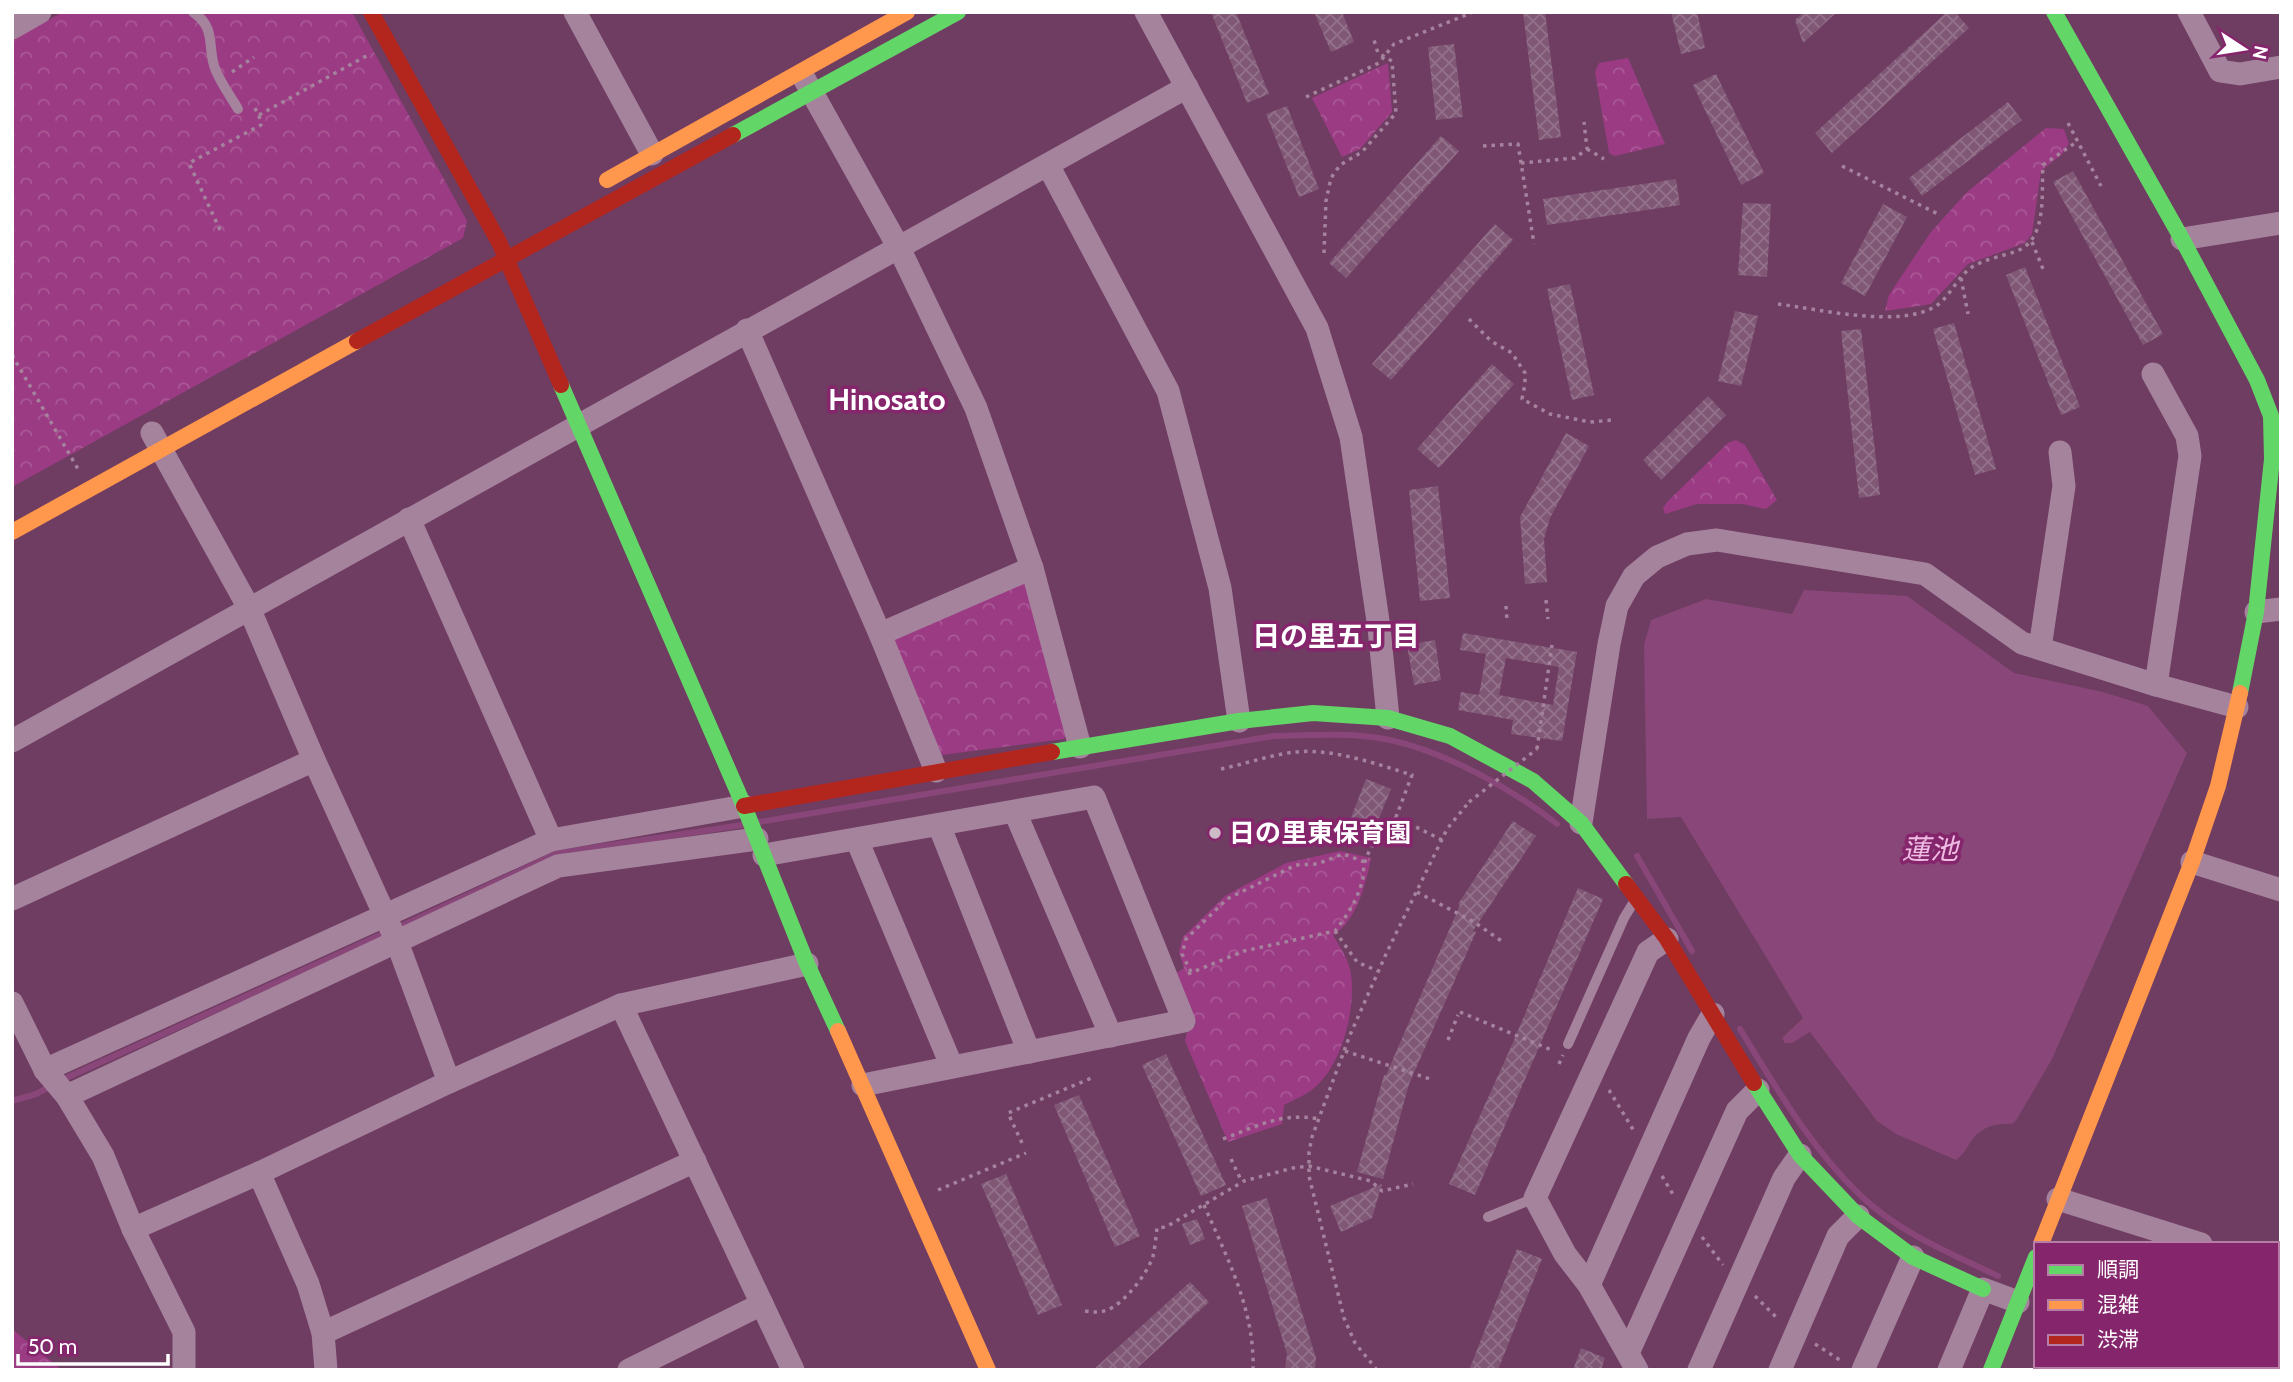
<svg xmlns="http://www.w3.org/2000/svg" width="2293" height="1382" viewBox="0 0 2293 1382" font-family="Cabin,'Noto Sans JP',sans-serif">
	<defs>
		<pattern id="forest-crowns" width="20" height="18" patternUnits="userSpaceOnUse" patternTransform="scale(1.75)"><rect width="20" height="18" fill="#9b3b84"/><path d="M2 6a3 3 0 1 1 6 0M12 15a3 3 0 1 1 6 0" fill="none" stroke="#aa5896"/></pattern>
		<pattern id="building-cross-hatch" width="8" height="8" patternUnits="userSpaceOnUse" patternTransform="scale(1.75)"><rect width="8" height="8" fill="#805876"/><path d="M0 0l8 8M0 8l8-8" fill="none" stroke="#93718b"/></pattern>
	</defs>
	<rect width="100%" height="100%" fill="#6f3c62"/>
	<g fill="url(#forest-crowns)">
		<polygon points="63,12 352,12 467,221 463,238 12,487 12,40"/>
		<polygon points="1628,58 1665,144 1615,156 1609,153 1595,72 1599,63"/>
		<polygon points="1388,63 1392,112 1360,149 1342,157 1312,98"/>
		<polygon points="2046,128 2064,129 2069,144 2062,154 2041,171 2032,234 2025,243 1968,264 1931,304 1885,311 1889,295 1931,232 1967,192"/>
		<polygon points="1736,440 1745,445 1777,500 1766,509 1742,504 1697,504 1665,514 1663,508 1668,501 1728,443"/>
		<polygon points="1015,581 1026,584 1068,729 1064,739 942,755 892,644 894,634"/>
		<path d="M1340 851 1371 858C1366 883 1357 921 1333 935 1340 947 1349 960 1351 974 1356 1009 1342 1066 1313 1089 1305 1095 1294 1100 1284 1105L1282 1124 1228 1142 1185 1041 1187 1033 1196 1025 1175 974 1184 968 1179 952 1183 937 1225 896 1286 863Z"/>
		<polygon points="12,1329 62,1370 12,1370"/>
	</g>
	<path fill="#894779" d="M1804 590 1907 596 2014 673 2103 692 2148 706 2187 753 2052 1059 2017 1119 2012 1124C1995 1123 1981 1127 1971 1141 1966 1149 1964 1154 1956 1160L1896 1134 1877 1121 1810 1032 1792 1043H1785L1782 1038 1803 1018 1681 817 1647 819 1644 645 1651 620 1706 599 1792 614Z"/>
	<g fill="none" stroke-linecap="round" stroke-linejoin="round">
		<g stroke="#894779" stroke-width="6">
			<path d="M759 822 1273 736C1312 735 1352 732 1390 740 1446 752 1512 789 1557 824"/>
			<polyline points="1637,856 1692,951"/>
			<polyline points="397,928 558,853 742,825"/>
			<path d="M1740 1029C1775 1086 1811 1148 1860 1195 1898 1232 1951 1254 1998 1276"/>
			<polyline points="12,1101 36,1094 66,1078 387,932"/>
			<polyline points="2277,1363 2281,1364"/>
		</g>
	</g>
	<g fill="url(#building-cross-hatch)" fill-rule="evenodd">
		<polygon points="1211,12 1236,12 1269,94 1247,103"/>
		<polygon points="1314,12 1342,12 1354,42 1331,52"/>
		<polygon points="1523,12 1545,12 1561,137 1539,140"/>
		<polygon points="1671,12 1697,12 1705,48 1681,54"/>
		<polygon points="1804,12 1837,12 1803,43 1795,20"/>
		<polygon points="1947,12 1955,12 1969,28 1832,153 1815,133"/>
		<polygon points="1454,44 1463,117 1436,120 1428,47"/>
		<polygon points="1716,74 1764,173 1741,185 1693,85"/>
		<polygon points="2008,102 2022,120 1922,196 1909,178"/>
		<polygon points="1287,106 1319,189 1299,197 1266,114"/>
		<polygon points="1441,136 1459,151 1346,278 1329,263"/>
		<polygon points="2073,171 2163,334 2143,345 2053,182"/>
		<polygon points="1676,179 1680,205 1547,225 1543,199"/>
		<polygon points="1743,203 1771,204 1767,277 1738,275"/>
		<polygon points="1883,204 1907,217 1865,296 1841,283"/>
		<polygon points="1495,224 1513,240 1391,380 1372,364"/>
		<polygon points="2025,267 2080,407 2061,415 2006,275"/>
		<polygon points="1570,284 1594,395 1572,400 1547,289"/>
		<polygon points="1735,311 1758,316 1741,386 1718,381"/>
		<polygon points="1954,323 1996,469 1975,475 1933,329"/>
		<polygon points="1861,329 1880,495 1859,498 1841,331"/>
		<polygon points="1492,364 1514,384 1439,468 1417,449"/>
		<polygon points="1708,396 1726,415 1661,480 1643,460"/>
		<polygon points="1566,433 1589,446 1550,518 1544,539 1547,582 1525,584 1520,517"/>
		<polygon points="1438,486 1450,598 1420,601 1409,490"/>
		<path d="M1463 633 1577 652 1562 741 1511 734 1513 720 1458 710 1461 692 1479 695 1486 654 1460 650ZM1506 658 1559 667 1553 705 1499 695Z"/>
		<polygon points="1435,640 1441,680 1414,685 1407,645"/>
		<polygon points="1366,779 1391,789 1371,838 1347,828"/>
		<polygon points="1513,821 1536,836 1473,931 1476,932 1409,1084 1383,1179 1357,1172 1384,1075 1386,1075 1460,905 1458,904"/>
		<polygon points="1578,888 1603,899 1475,1195 1449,1184 1511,1047"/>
		<polygon points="1166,1054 1226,1185 1201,1196 1142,1065"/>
		<polygon points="1079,1095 1140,1236 1115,1247 1054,1105"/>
		<polygon points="1006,1174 1062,1305 1038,1315 981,1184"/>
		<polygon points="1382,1184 1372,1218 1341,1232 1330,1206"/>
		<polygon points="1267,1198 1316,1358 1315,1370 1285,1370 1287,1354 1242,1206"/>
		<polygon points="1197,1219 1205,1239 1190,1245 1182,1224"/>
		<polygon points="1517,1249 1542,1259 1498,1370 1469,1370"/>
		<polygon points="1190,1282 1209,1302 1135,1370 1093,1370"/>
		<polygon points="1581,1348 1605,1358 1601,1370 1573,1370"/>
	</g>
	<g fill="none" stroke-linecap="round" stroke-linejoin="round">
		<g stroke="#a5839d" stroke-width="3.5" stroke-dasharray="3.5 5" stroke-linecap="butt">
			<polyline points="232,72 254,57"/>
			<polyline points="1306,97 1379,63 1394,44 1471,13"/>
			<polyline points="259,115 368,55"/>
			<polyline points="2068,123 2101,186"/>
			<polyline points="1483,146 1518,144 1534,244"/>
			<polyline points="1587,149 1604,159"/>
			<polyline points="1521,163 1575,158 1587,149 1584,122"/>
			<polyline points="1842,166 1938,214"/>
			<polyline points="220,230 189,163 261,125 259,115 253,105"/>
			<polyline points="2032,242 2043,269"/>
			<polyline points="1324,253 1326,201 1331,178 1340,165 1362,152 1396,113 1392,61 1378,53 1374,40"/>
			<polyline points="1961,278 1968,314"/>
			<path d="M1778 304C1819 309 1900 329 1936 306 1950 297 1957 277 1972 267 1985 259 2003 256 2017 251 2048 239 2041 192 2043 165L2078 141"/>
			<polyline points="1469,319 1491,341 1512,353 1525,373 1525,384 1522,399 1550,414 1590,422 1612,420"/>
			<polyline points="12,355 78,469"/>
			<polyline points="1546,600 1548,619"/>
			<polyline points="1506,606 1507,620"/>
			<polyline points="1537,749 1552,645"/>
			<path d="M1221 769C1245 764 1270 755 1295 752 1332 748 1377 764 1412 775L1396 817 1442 840"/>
			<polyline points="1417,892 1474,922 1503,942"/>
			<polyline points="1335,931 1357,962 1378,971"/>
			<polyline points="1191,972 1182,954 1186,939 1227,899 1296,865 1317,864 1343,854 1365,862"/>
			<path d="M1188 974 1244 951 1335 931C1347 916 1359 897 1363 878 1364 873 1363 867 1365 862 1370 843 1386 832 1396 817"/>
			<polyline points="1460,1012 1554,1051"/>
			<polyline points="1448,1040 1458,1015"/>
			<polyline points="1345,1051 1430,1079"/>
			<polyline points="1559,1064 1563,1055"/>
			<polyline points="1609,1090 1634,1131"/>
			<path d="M1223 1139C1258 1126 1281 1112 1319 1119"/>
			<polyline points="1022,1143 1008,1113 1094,1077"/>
			<polyline points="1231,1159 1242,1182"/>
			<polyline points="1662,1176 1674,1196"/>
			<polyline points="938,1190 1026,1153"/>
			<path d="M1204 1205C1227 1258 1255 1310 1253 1370"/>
			<polyline points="1702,1237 1723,1265"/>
			<polyline points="1755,1296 1779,1320"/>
			<path d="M1085 1311C1093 1312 1100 1313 1107 1310 1124 1304 1148 1273 1153 1256 1155 1247 1156 1237 1157 1228L1166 1227 1244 1181 1293 1168 1309 1166 1371 1181 1382 1191 1413 1184"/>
			<polyline points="1815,1344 1843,1362"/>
			<polyline points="1377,1370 1355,1343 1344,1318 1309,1176 1309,1152 1312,1137 1350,1035 1386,954 1447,829 1469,802"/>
		</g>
		<g stroke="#a5839d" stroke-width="10">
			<path d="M193 12C218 29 206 49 216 71 222 85 231 97 238 109"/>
			<polyline points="1568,1044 1624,918 1635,900"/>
			<polyline points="1488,1217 1535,1198"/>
		</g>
		<g stroke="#a5839d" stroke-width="23">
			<polyline points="575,12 652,154"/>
			<polyline points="1146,12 1317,328 1351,437 1379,628 1388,718"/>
			<polyline points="2189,12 2220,71 2240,74 2281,67"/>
			<polyline points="12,28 40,12"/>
			<polyline points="805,80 899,248 976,408 1032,568 1080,747"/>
			<polyline points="1048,165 1168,391 1220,588 1239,721"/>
			<polyline points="2182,239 2281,223"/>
			<polyline points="747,330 880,634 936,771"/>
			<polyline points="2153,374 2187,436 2190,456 2156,685"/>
			<polyline points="152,433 249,608 314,760 397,942 449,1082"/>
			<polyline points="409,519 551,840"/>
			<polyline points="2256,612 2281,609"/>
			<polyline points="880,634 1032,568"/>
			<polyline points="2040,648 2064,486 2060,452"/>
			<polyline points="12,741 1187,87"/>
			<polyline points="1015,812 1111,1036"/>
			<polyline points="1581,823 1609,644 1617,606 1634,576 1657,557 1687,544 1717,540 1925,574 2022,643 2156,685 2237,707"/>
			<polyline points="939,825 1029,1052"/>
			<polyline points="857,840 952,1067"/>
			<polyline points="764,855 1094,797 1184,1021 863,1085"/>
			<polyline points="2192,862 2281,890"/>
			<polyline points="12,899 314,760"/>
			<polyline points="12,1003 45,1070 67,1096 103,1156 133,1229 184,1332 184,1370"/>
			<polyline points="621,1005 793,1370"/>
			<polyline points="45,1070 551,840 744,806"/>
			<polyline points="67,1096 558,866 757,839"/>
			<polyline points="259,1173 308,1284 323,1333 326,1370"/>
			<polyline points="2058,1199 2201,1244"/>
			<polyline points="133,1229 259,1173 449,1082 621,1005 807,964"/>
			<polyline points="2277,1268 2281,1269"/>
			<polyline points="1589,1285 1699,1038 1713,1014"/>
			<polyline points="2277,1295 2281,1285"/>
			<polyline points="323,1333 695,1161"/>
			<polyline points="1628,1353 1737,1111 1758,1090"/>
			<polyline points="629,1370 762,1304"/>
			<polyline points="1637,1370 1589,1285 1565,1254 1535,1198 1648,952 1667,939"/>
			<polyline points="1699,1370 1784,1178 1800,1155"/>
			<polyline points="1780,1370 1838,1236 1858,1216"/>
			<polyline points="1863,1370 1913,1257"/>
			<polyline points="1949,1370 1983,1289 2018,1302"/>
			<polyline points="2256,1370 2256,1366"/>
		</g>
		<g stroke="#63d668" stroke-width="16">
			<polyline points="2054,12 2182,239 2257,380 2271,416 2272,459 2256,612 2240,693"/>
			<polyline points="733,135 958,12"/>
			<polyline points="561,385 744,806 807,964 838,1031"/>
			<polyline points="1052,752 1239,721 1313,713 1388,718 1450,736 1533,781 1581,823 1626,884"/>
			<polyline points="1754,1083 1800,1155 1858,1216 1913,1257 1983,1289"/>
			<polyline points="1991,1370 2036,1257"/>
		</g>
		<g stroke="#ff974d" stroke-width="16">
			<polyline points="607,180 907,12"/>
			<polyline points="12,532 357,341"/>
			<polyline points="838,1031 988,1370"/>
			<polyline points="2041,1244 2192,862 2218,786 2240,693"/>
			<polyline points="2221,1366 2232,1370"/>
		</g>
		<g stroke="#b3261e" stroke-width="16">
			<polyline points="371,12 499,242 561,385"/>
			<polyline points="357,341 733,135"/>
			<polyline points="744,806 1052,752"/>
			<polyline points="1626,884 1667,939 1754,1083"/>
		</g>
		<polyline stroke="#a5839d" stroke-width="3.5" stroke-dasharray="3.5 5" stroke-linecap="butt" points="1469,802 1537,749"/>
	</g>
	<circle fill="#cdbbc8" stroke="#85266d" stroke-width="2.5" cx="1215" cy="833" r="7"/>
	<g text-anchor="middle" stroke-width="7" stroke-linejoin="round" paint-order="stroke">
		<g font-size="26" font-weight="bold" fill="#fff" stroke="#85266d" text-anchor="start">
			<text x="1229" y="842">日の里東保育園</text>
		</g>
		<g font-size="28" font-weight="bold" fill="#fff" stroke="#85266d">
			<text x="1336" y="646">日の里五丁目</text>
		</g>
		<g font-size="28" font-style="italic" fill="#efbce3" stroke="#85266d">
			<text x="1930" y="859">蓮池</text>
		</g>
		<g font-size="30" font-weight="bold" fill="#fff" stroke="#85266d">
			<text x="887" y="410">Hinosato</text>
		</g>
	</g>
	<rect width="2293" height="1382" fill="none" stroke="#ffffff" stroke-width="28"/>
	<rect x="2034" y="1242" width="245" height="126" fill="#85266d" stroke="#b67da7" stroke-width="2"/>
	<rect x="2048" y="1265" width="35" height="10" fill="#63d668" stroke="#b67da7" stroke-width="2"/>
	<text x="2097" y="1277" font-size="21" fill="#ffffff">順調</text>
	<rect x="2048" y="1300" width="35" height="10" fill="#ff974d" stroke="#b67da7" stroke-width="2"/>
	<text x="2097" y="1312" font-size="21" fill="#ffffff">混雑</text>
	<rect x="2048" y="1335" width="35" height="10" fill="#b3261e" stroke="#b67da7" stroke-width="2"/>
	<text x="2097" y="1347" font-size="21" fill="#ffffff">渋滞</text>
	<g transform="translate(2244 49) rotate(102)" stroke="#85266d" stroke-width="5" paint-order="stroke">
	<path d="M0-5L12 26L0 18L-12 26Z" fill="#ffffff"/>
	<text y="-10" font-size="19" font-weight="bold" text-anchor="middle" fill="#ffffff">N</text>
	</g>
	<path d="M18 1354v10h150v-10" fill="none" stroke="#ffffff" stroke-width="3.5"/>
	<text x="28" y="1354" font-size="21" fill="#ffffff" stroke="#85266d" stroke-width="5" paint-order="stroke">50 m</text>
</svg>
